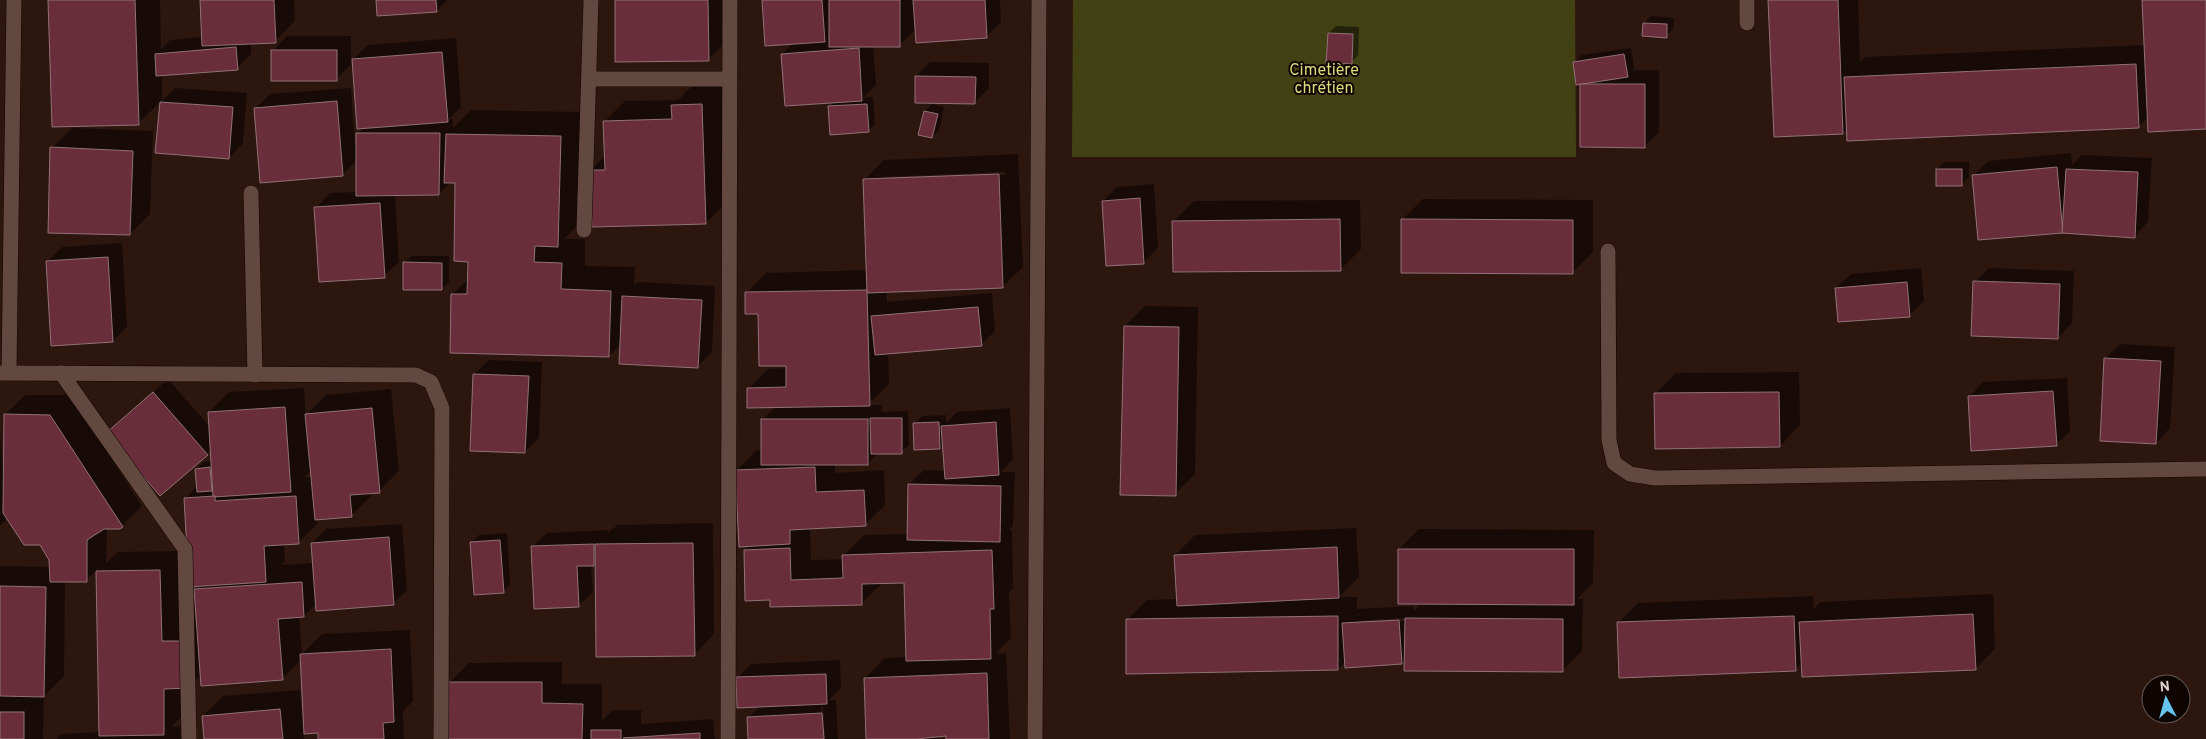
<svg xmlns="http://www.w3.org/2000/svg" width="2206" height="739" viewBox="0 0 2206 739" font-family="Overpass,sans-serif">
	<rect width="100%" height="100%" fill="#2d160e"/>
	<polygon fill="#424114" points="1073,0 1575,0 1576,157 1072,157"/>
	<g fill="#0007" fill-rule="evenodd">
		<polygon points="50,0 160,0 161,49 170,40 203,37 201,0 294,0 295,21 275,41 251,43 251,54 237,68 162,74 162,101 175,88 247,93 243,143 229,158 157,152 161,101 138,124"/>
		<polygon points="377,0 447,0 437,11"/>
		<polygon points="616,0 728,0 728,40 708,60"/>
		<polygon points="763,0 1000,0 1001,22 987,36 916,29 900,45 873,45 876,85 863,98 873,97 875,124 868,131 830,107 835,101 782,54 793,43"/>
		<polygon points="1769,0 1858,0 1860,62 1865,57 2145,45 2143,0 2206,0 2206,128 2148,117 2138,127 1848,128 1842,133"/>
		<polygon points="1651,16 1674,18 1673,29 1666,36 1644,24"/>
		<polygon points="1336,26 1359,27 1358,55 1351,63 1329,33"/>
		<polygon points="287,36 351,36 351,65 336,79 273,51"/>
		<polygon points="456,38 461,107 449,119 453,119 453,128 471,110 584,112 582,221 564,239 585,239 585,266 635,267 634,285 638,282 715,286 712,352 697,367 621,344 609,356 453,294 469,278 470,261 456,182 451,182 439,194 395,194 399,262 384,276 316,208 330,193 357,192 357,160 342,175 255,109 270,94 351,88 355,145 357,145 357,134 364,127 353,59 368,45"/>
		<polygon points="1631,48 1634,68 1632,70 1659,70 1659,132 1645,146 1582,85 1574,63 1582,55"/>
		<polygon points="930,62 989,63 989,88 974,103 916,76"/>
		<polygon points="693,85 722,85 726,203 706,223 591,170 605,156 605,121 625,101 678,100"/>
		<polygon points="932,104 944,107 939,130 932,137 925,111"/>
		<polygon points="72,128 153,131 150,214 130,234 52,148"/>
		<polygon points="2071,153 2072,165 2082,155 2152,158 2148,222 2134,237 2062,232 1974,175 1988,161"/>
		<path d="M1018 154 1023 267 1002 287 887 291V302L992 293 995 331 981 345 888 352 889 384 868 405H882V412L908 411 909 445 901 452H879L868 464H835V473L884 470 885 505 865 525 810 528 811 560 844 559V555L864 535 908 534 909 484 924 470 946 471 944 444 940 448 915 423 922 416 946 415V423L957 412 1010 408 1013 459 1001 472H1015L1013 526 1009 530H1012L1013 588 1009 592 1011 638 995 654 1006 653 1010 739H948L947 734 938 735V739H868L865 678 885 658 907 657 905 582 882 583 862 603 771 598 745 550 751 545 737 470 757 450H762V420L775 407 748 389 768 369 787 368V365L759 312 746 293 766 273 867 270 864 180 884 160ZM1005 172V175L883 180V177Z"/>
		<polygon points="1944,162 1969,162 1969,177 1961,185 1937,169"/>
		<polygon points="1154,184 1158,248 1144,262 1103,201 1117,187"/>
		<polygon points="1423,199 1593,200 1593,252 1573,272 1403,219"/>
		<polygon points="1360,200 1361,249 1341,269 1174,221 1194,201"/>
		<polygon points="122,243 127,327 113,341 48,261 62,247"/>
		<polygon points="412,256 449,256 449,282 442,289 404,263"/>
		<polygon points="1921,268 1924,301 1910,315 1836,288 1851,274"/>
		<polygon points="1989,268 2074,271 2072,323 2058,338 1975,282"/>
		<polygon points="1145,306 1198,307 1195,474 1175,494 1125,326"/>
		<polygon points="2120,344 2175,347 2170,428 2156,443 2105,359"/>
		<polygon points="489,360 542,362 539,438 525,452 474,374"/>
		<polygon points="1799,372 1800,425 1780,446 1656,393 1676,373"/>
		<polygon points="2067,378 2070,431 2056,445 1969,397 1983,382"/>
		<path d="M168 379 210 427 209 412 229 392 304 388 306 415 326 395 391 389 399 471 379 491 371 492V496L351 516 318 518V523L298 543 284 544 285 561 281 565 314 563 312 543 326 529 402 524 407 590 393 604 317 603 304 616H299L302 654 322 634 410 630 413 701 403 711 404 739H320L319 731 303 732 304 739H205L203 716 223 696 300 690 303 728H305L302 659 282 679 202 674 189 687 184 714 171 727 180 726 181 739H56L61 734 100 732 98 569 86 580H65L64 676 44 696 43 739H0V566L51 567V560L40 544 8 518 0 526V431L3 469H5V415L25 395H70L142 506 122 526 107 528 106 563 118 552 180 551 181 621H198L195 590 200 585 185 499 197 486 196 470 203 462 212 461 211 449 207 454 107 434ZM311 470 312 477H304Z"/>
		<polygon points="713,523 714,634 694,655 597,562 591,565 593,592 578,606 532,547 547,533 608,530 608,533 617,525"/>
		<path d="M1356 528 1359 577 1339 597H1357V609L1413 606 1414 611 1422 603 1399 549 1419 529 1594 530 1593 583 1577 599H1583L1582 651 1562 671 1406 659 1402 663 1346 661 1338 669 1127 620 1147 600 1177 599 1175 555 1195 535ZM1406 618V621L1357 624V621Z"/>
		<polygon points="507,533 510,584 503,592 472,542 479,535"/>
		<polygon points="1993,594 1995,649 1975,669 1802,663 1795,670 1618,623 1638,603 1813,596 1814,609 1820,602"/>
		<polygon points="840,660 841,688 829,700 836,700 838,739 825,739 823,707 821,707 822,739 749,739 748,718 761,705 737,678 751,664"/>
		<polygon points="562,662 562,684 602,684 602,721 613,710 641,710 641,724 713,719 715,739 449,739 449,683 469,663"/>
	</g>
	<g fill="#6a2d3c" stroke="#907277">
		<polygon points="48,0 135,0 139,125 52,127"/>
		<polygon points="200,0 274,0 276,43 202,46"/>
		<polygon points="376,0 436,0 437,12 377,16"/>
		<polygon points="615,0 708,0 709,61 615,62"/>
		<polygon points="762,0 822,0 825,42 765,46"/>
		<rect x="829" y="0" width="71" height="47"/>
		<polygon points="913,0 985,0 987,38 916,43"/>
		<polygon points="1768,0 1838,0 1843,134 1774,137"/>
		<polygon points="2142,0 2206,0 2206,129 2148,132"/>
		<polygon points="1643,23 1667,24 1667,38 1642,36"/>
		<polygon points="1328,33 1353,34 1352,64 1326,63"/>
		<polygon points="236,47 238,70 156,76 155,54"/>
		<polygon points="859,48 862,101 785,106 781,54"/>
		<rect x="271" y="50" width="66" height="31"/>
		<polygon points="442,52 448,122 357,129 352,59"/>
		<polygon points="1624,54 1628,77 1576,85 1573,62"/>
		<polygon points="2136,64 2139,128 1847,141 1844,77"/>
		<polygon points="915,76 976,77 975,104 915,103"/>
		<polygon points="1580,84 1645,84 1645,148 1580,147"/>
		<polygon points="337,101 343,176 260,183 254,108"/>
		<polygon points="160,102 233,107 229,159 155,153"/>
		<polygon points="702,104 706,224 592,227 590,170 605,170 603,121 672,119 671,105"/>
		<polygon points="867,104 869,132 830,135 828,106"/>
		<polygon points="924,111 938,114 932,138 918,135"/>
		<polygon points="356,133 440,133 439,195 356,196"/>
		<polygon points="446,134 561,136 558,247 535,246 534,262 562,263 561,289 611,291 609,357 450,353 451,294 467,294 468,262 454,261 455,183 444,183"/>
		<polygon points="50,147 133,151 130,235 48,233"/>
		<polygon points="2057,167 2063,233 1978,240 1972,175"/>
		<rect x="1936" y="169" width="26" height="17"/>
		<polygon points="2066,169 2138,172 2135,238 2062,233"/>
		<polygon points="999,174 1003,288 867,293 863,179"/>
		<polygon points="1140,198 1144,264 1106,266 1102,201"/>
		<polygon points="380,203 385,278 319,282 314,207"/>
		<polygon points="1340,219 1341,271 1173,272 1172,221"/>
		<polygon points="1401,219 1573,220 1573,274 1401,273"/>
		<polygon points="108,257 113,342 51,346 46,261"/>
		<polygon points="403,262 442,263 442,290 403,290"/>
		<polygon points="1973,281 2060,284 2058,339 1971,336"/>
		<polygon points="1907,282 1910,317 1838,322 1835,288"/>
		<polygon points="867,290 870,406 747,408 747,388 786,387 786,366 759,366 758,314 745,314 745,292"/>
		<polygon points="622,296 702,300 698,368 619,364"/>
		<polygon points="978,307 982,346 875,355 871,316"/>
		<polygon points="1124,326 1179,327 1176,496 1120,495"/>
		<polygon points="2104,358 2161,361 2156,444 2100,441"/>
		<polygon points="473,374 529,376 525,453 470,451"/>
		<polygon points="2053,391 2057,446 1971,451 1968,396"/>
		<polygon points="153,392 208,455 160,496 106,433"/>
		<polygon points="1779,392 1780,447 1655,449 1654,393"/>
		<polygon points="285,407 291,492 213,497 208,412"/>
		<polygon points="372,408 380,493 350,495 352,517 315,520 305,414"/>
		<polygon points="4,414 50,415 123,527 120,529 104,529 87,540 87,582 50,582 49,560 40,545 24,545 3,513"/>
		<polygon points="870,418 902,418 902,454 871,454"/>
		<rect x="761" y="419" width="107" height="46"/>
		<polygon points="939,422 940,449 914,450 913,423"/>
		<polygon points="996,422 999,475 945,479 941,426"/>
		<polygon points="210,467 212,491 197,492 195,469"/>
		<polygon points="815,467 816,492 864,490 866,526 790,530 790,544 739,547 735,470"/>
		<polygon points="908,484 1001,486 1000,542 907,540"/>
		<polygon points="215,496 215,501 296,496 299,544 264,546 266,582 189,587 184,498"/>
		<polygon points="389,537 394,605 316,611 311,543"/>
		<polygon points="500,540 504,593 474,595 470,542"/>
		<polygon points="693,543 695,656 596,657 595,544"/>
		<polygon points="594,544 594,566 577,566 579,607 534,609 531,546"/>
		<polygon points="1337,547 1339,598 1177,606 1174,555"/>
		<polygon points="790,548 791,580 843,578 842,555 992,550 994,609 990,609 991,659 906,661 904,583 862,584 862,605 770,607 770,600 745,601 744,550"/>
		<polygon points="1398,549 1574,549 1574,605 1398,604"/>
		<polygon points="160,570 162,641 189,641 190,688 164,689 164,735 99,736 96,571"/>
		<polygon points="302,582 304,617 278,619 283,680 201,686 194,589"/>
		<polygon points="0,586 46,587 44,697 0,696"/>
		<polygon points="1973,614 1976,670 1802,677 1799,622"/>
		<polygon points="1338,616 1338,670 1126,674 1126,619"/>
		<polygon points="1794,616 1796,671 1619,678 1617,622"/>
		<polygon points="1405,618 1563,619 1563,672 1404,671"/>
		<polygon points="1399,620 1402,664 1345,668 1342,623"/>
		<polygon points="391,649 394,722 383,723 384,739 318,739 318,733 304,734 300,654"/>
		<polygon points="987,673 989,739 946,739 946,736 917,739 866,739 864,678"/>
		<polygon points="826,674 827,704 737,708 736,677"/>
		<polygon points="448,682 542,682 542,703 583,704 582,739 448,739"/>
		<polygon points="280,709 283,739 204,739 202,716"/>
		<rect x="0" y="712" width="24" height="27"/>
		<polygon points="822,713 824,739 748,739 747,717"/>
		<rect x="591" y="730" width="30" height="9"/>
		<polygon points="700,733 700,739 623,738"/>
	</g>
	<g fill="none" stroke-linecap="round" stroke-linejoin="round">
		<g stroke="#140300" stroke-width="16">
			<polyline id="lane" points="1747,0 1747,23"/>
		</g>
		<g stroke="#140300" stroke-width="16">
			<g id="street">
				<polyline points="589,79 729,79"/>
				<polyline points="251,193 255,375"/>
				<polyline points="584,230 591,0"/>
				<polyline points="1608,251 1609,440 1614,463 1630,474 1655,478 2206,469"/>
				<polyline points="0,373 416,375 431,382 442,408 441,739"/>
				<polyline points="9,373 14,0"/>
				<polyline points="61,373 185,549 189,739"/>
				<polyline points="728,739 730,0"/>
				<polyline points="1035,739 1039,0"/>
			</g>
		</g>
		<use href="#lane" stroke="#62483f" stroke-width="15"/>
		<use href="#street" stroke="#62483f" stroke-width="15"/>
	</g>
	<g text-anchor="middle" stroke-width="4" stroke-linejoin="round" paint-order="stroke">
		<g font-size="16" fill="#dadb7c" stroke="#0e0503">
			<text x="1324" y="75">Cimetière<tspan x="1324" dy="18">chrétien</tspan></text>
		</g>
	</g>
	<g transform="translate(2166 699) rotate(354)"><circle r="24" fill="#0e0503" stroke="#635754"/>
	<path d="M0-4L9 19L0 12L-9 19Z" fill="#67c4ef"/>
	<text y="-8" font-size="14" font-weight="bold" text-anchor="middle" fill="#e3d3ce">N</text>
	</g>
</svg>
